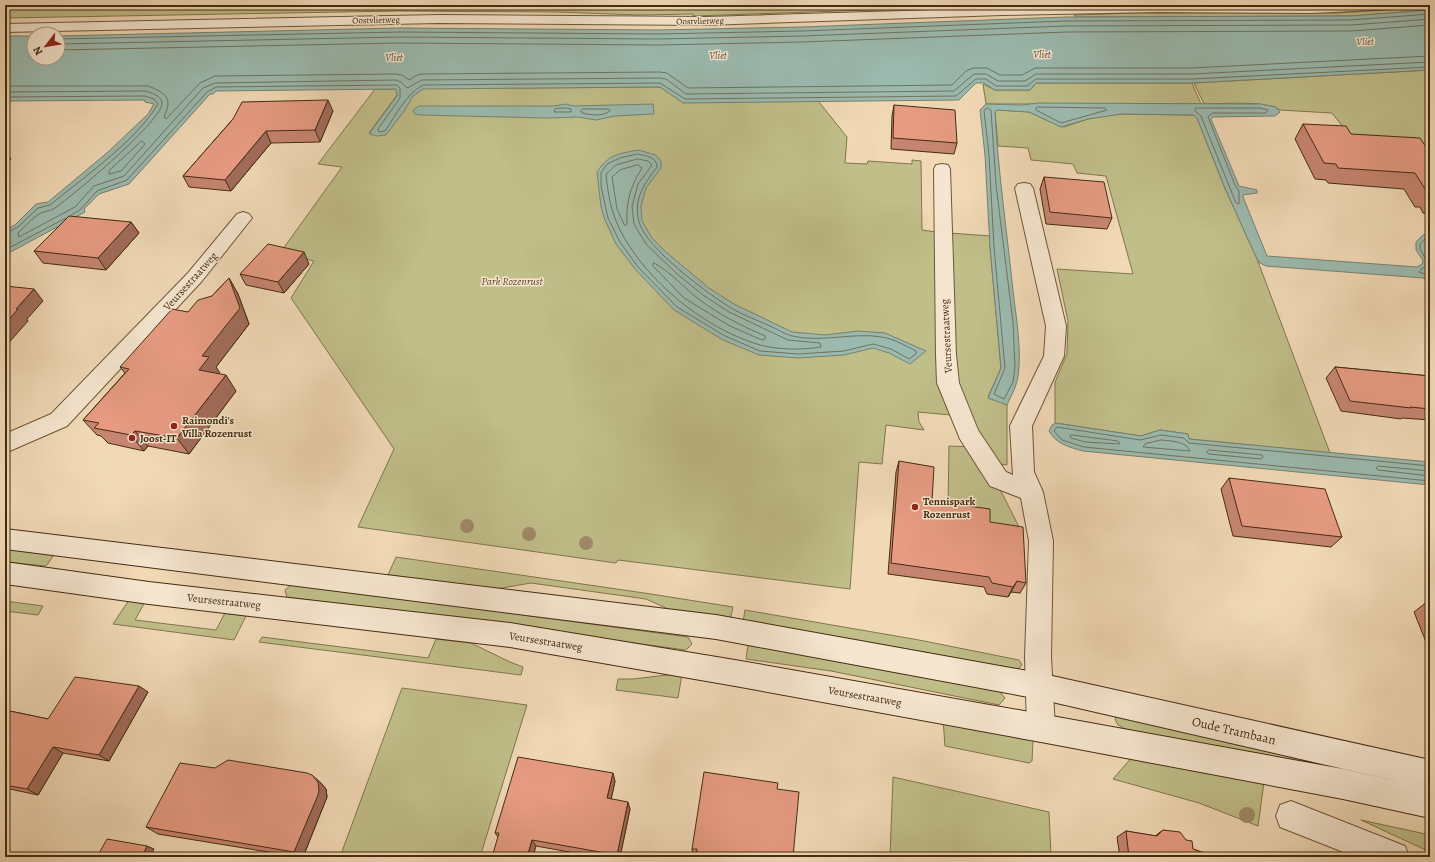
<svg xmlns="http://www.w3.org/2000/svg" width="1435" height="862" viewBox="0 0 1435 862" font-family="Alegreya,serif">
	<rect width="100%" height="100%" fill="#f1d9b6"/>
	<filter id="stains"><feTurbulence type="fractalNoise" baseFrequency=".005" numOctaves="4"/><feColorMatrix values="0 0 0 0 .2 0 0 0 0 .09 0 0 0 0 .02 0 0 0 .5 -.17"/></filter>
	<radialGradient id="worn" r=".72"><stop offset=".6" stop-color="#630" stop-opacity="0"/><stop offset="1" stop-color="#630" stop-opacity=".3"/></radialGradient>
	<g fill="#c0be89" stroke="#82754c">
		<polygon points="5,5 1003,5 994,5 993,7 988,6 693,16 693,14 638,15 555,12 398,11 5,18"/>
		<polygon points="1430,7 1430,10 1351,16 1077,17 1074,15 1135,13 1338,13"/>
		<path d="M1430 70V144L1354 141 1332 113 1280 110C1266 100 1222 104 1204 104L1194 83Z"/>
		<polygon points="1036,83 1192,83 1201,104 986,104 983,84 995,90 1030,90"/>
		<polygon points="418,86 521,88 660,87 665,90 811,92 847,137 845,163 867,164 868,161 912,164 912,160 921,161 922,230 936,232 951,415 918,412 919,422 924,430 886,425 882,464 859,462 850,589 618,560 616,563 358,527 394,449 291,298 314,261 280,253 342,167 318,164 375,89 397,89 397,95 369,133"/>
		<polygon points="997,110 1029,112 1057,125 1064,127 1088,119 1107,115 1122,114 1188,115 1194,115 1197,118 1224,186 1257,259 1330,453 1189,439 1188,434 1160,430 1141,436 1055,423 1055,382 1067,354 1068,321 1057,269 1133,274 1106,176 1077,173 1073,164 1031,160 1028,148 998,146 995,112"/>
		<polygon points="949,233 991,236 990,247 1001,368 988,397 1007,405 1007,465 999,464 976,427 957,386"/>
		<polygon points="949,446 973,447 1003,495 1022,533 931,503 948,505"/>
		<polygon points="5,549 54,555 46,566 5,562"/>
		<polygon points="396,557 651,594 733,607 730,620 677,613 646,599 531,583 496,589 388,575"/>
		<polygon points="292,584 688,637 692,644 686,650 287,597 285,590"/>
		<polygon points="129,600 145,602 135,620 216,630 225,613 246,616 234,640 113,624"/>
		<polygon points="5,601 43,606 38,615 5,611"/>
		<polygon points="745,610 919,640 1019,660 1022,665 1018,669 834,636 743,622"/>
		<polygon points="262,637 428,658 436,639 471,643 510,662 523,667 521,675 259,642"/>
		<polygon points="748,645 830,658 998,690 1005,698 999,705 831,671 746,659"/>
		<polygon points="676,674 682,674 678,698 616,690 618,679 633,679"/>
		<polygon points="402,688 527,705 480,857 340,857"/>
		<polygon points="1116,715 1430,786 1430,791 1125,729 1118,725 1115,719"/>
		<polygon points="943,719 1027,736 1033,741 1032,761 1029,763 945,746"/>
		<polygon points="1133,756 1264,782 1258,826 1199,803 1113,779"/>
		<polygon points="893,777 1049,812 1051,857 890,857"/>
		<polygon points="1361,820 1430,835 1430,852"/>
	</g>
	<g fill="#9bbaaf" stroke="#78816f">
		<polygon points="1430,10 1430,70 1192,83 1036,83 1030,90 995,90 984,83 976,83 959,100 683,103 660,87 423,89 413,96 405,110 386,135 377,136 369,134 397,96 396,89 216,91 213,94 210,94 129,184 99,194 84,209 85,212 5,255 5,231 16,224 36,204 48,202 108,152 148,114 154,104 145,102 145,100 5,101 5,36 34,36 34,58 58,58 58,36 400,28 658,30 802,27 1066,17 1351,16"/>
		<path d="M1039 103 1261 104 1276 107 1280 112 1275 116 1213 117 1211 119 1239 186 1257 190V193L1243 195V197L1267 256 1417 267 1422 264 1423 260 1416 250V242L1423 235 1430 234V280L1423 278 1266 266 1260 263 1257 259 1224 186 1197 118 1194 115 1122 114 1088 119 1061 127 1029 112 997 110 995 112C998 172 1007 231 1013 291 1016 316 1022 351 1018 376 1017 386 1011 396 1007 405L988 398 1001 368 990 247 985 155 980 110 986 104 1022 105Z"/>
		<polygon points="566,104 573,106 653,104 654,114 615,116 596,120 578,117 547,118 420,115 415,114 413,110 419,106 554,106"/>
		<path d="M638 150 656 155 661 161V168L646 188 641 206 642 221 652 238 666 252 709 288 734 304 792 332 825 335 858 331 885 333 926 351 910 364 889 353 873 348 844 355 798 358 759 355 723 340 705 329 674 310 635 269 616 244 605 220 601 207 597 172C609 154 618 154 638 150Z"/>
		<path d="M1055 423 1141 436 1160 430 1188 434 1189 439 1430 462V485L1083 451C1069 447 1056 444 1049 431L1052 425Z"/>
	</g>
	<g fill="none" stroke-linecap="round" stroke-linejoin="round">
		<g stroke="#707360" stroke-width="1">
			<polyline points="58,39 400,32 658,34 802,31 1066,21 1351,20 1430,14"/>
			<polyline points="58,44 400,37 658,39 802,36 1066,26 1351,25 1430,19"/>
			<polyline points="58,50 400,43 658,45 803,42 1067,32 1351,31 1430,25"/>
			<path d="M5 86H148C166 93 173 98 164 117L166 119 200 83 215 76 395 74 402 75 409 80 417 75 423 74 660 72 667 73 688 88 952 85 966 71 973 68H987L1000 75H1022L1035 68H1191L1430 56"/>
			<path d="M5 92 145 91C151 93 160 95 162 102 166 118 71 197 55 208 51 211 45 211 41 213 33 217 25 227 18 233L19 237 75 207 94 186 124 176 203 88 215 83 396 80 401 82 407 88 422 80 660 78 666 79 686 94 954 91 974 74H986L998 81H1025L1036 74H1192L1430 62"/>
			<path d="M5 97 145 96 154 99 158 104C136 141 84 177 50 205L38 208 18 227 5 234"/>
			<polygon points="1037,107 1105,108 1107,110 1061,123 1036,110"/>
			<polygon points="566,108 571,109 571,112 554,112 555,109"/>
			<polygon points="988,108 991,110 996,185 1013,322 1015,367 1013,382 1004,399 994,394 1005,368 994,247 989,155 984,111"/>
			<polygon points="1196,108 1260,108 1268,110 1266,113 1212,113 1208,117 1235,185 1239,191 1239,204 1236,203 1201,116 1195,111"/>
			<path d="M583 109H609L610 111C601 117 592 115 582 113L581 111Z"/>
			<polygon points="142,141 145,144 121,171 109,174 109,171"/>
			<path d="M638 154C646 156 657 157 657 167 644 184 633 199 639 222 646 248 708 294 731 308 743 315 757 320 770 326 777 329 784 334 792 336 822 343 852 332 882 337 894 339 906 346 916 351V354L909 359 891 349 873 344 844 351 798 354 760 351 725 336 677 307 638 267 620 242 608 218 601 186V173L607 164 620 158Z"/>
			<path d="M638 159 648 161 652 165 638 184 632 206 634 224 646 244 676 273 703 295 729 312 788 340 820 343 821 347C802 350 779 350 760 345 705 329 646 281 620 230 611 212 608 194 606 174L616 165Z"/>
			<path d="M638 165 642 168C630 187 626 202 627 224L625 226 617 209 612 177 620 170Z"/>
			<path d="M71 215 80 210 97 191 127 180 207 92 216 87 397 85 400 88V98L378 129 379 132 385 131C396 115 405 95 423 85L660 83 685 99 956 96 976 79H986L996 86H1027L1036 79H1192L1430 67"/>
			<polyline points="1430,238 1425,239 1420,244 1420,249 1427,261 1425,266 1419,272 1430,276"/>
			<polyline points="5,250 66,218"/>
			<path d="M654 263C671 272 684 288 700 300 720 315 742 326 765 336V339L762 340 730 326 684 298 653 266Z"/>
			<polygon points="1072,435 1118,441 1120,444 1085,442 1071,438 1070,436"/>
			<path d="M1161 440C1171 441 1186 441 1190 451L1143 447 1145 444Z"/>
			<polygon points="1209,450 1262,455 1263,457 1261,459 1209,454 1207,452"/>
			<polyline points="1430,466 1189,443 1184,438 1161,435 1140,440 1057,427 1054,431 1062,440 1084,447 1430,481"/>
			<polyline points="1430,471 1378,466 1376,468 1378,470 1430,476"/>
		</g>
		<g stroke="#6f573a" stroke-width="2">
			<polygon id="lane" points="942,164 948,165 950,169 956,355 959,383 978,430 1006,472 1013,475 1010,426 1044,356 1046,326 1015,188 1018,184 1024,183 1030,184 1033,188 1066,326 1064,356 1032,426 1034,472 1043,492 1053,541 1051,657 1055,728 1051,738 1041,742 1031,738 1027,728 1025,657 1029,541 1021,498 990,486 960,439 937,383 936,355 934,169 936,165"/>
		</g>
		<g stroke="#6f573a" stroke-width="2">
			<g id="street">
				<polygon points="1104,5 1401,5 1399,8 1394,9 1312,13 1157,12 1002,15 706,25 439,23 5,32 5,24 439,15 706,17"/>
				<polygon points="243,212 249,214 252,218 202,281 67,426 5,453 5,434 51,414 188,273 237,214"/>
				<polygon points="1291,801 1405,846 1409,857 1356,857 1280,827 1276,816 1280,805"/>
			</g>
		</g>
		<g stroke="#442c10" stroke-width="2">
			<polygon id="secondary" points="5,529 716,615 1039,673 1430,760 1430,818 1343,799 1041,742 735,686 510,647 149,604 5,584 5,562 149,582 510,623 735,660 1041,714 1343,769 1409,784 1039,699 716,639 5,549"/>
		</g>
		<use href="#lane" fill="#f6e6d0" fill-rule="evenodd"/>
		<use href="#street" fill="#f6e6d0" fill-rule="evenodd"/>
		<use href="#secondary" fill="#f6e6d0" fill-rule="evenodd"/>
	</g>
	<g fill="#a08a68">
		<circle cx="467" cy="526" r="7"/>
		<circle cx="529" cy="534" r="7"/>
		<circle cx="586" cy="543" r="7"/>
		<circle cx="1247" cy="815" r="8"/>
	</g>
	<g fill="#c68570" stroke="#442c10">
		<polygon points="894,105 957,143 954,154 891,149 892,116"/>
		<polygon points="333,111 320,142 271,143 231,191 189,187 183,176 233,119"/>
		<polygon points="1303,124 1430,153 1430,214 1423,213 1420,207 1415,207 1404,189 1328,183 1326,180 1315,179 1295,139"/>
		<polygon points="1044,177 1112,218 1107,229 1046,224 1040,189"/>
		<polygon points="131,222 139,233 106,270 43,263 34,251"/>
		<polygon points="309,264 284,293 246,285 240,274"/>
		<polygon points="229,278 238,294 249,324 216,367 219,374 236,391 189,454 148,446 144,451 108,443 101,436 97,435 83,420 125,373 120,367 188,312 212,296"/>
		<polygon points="1335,367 1430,376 1430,420 1402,418 1401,419 1341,411 1326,378"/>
		<polygon points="899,461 932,501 990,522 1026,583 1020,593 1011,592 1008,597 987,594 984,587 888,574 896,472"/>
		<polygon points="1229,478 1342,537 1331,547 1233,536 1221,489"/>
		<polygon points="1427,602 1430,603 1430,652 1414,612"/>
		<polygon points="148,692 109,761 63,753 38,795 5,788 5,710 48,719"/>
		<polygon points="215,768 320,782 326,789 327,797 303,857 299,857 158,834 146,827"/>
		<polygon points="615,781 611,799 630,809 620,857 597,857 536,846 498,837 495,833"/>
		<polygon points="777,789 696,855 693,855 692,849"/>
		<polygon points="1163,830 1186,840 1193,849 1215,857 1120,857 1117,837 1126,831 1155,836"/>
	</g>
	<g fill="#a16c5b" stroke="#442c10">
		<polygon points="328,100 333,111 320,142 315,130"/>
		<polygon points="266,131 271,143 231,191 225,180"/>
		<polygon points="5,151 11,159 5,163"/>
		<polygon points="131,222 139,233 106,270 98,258"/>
		<polygon points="304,252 309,264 284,293 278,282"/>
		<polygon points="229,278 238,294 249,324 216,367 220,373 210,386 199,370 202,356"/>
		<polygon points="34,289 43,301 27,319 28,321 5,347 5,324 16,309"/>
		<polygon points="226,375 236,391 189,454 177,438"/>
		<polygon points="135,431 148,446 144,451 131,435"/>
		<polygon points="1017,581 1011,592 1008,597 1013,587"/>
		<polygon points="139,686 148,692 109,761 99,755"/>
		<polygon points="53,747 63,753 38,795 27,789"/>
		<polygon points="613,773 615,781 610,805 607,798"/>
		<polygon points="312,775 320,782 326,789 327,797 303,857 302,857 294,852"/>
		<polygon points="628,802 630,809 620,857 617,857 617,855"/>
		<polygon points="532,840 536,846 533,857 527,857"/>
		<polygon points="147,846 154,849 150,857 142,857"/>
	</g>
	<g fill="#e69b82" stroke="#442c10">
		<polygon points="328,100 315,130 266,131 225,180 183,176 233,119 242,102"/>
		<polygon points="894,105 955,110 957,143 893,138"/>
		<polygon points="1303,124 1346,126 1351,134 1420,138 1430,153 1430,192 1427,192 1415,173 1338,168 1336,164 1324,163"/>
		<polygon points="1044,177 1104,182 1112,218 1050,212"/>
		<polygon points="69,216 131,222 98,258 34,251"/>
		<polygon points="268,244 304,252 278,282 240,274"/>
		<polygon points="229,278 240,308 202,356 209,357 199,370 226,375 177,438 135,431 131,435 94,428 99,423 83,420 129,369 120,367 172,309 188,312 198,300 212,296"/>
		<polygon points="5,286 34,289 16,309 18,309 5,324"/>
		<polygon points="1335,367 1430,376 1430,409 1410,407 1411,408 1350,401"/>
		<polygon points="899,461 934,467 932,501 990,509 990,522 1023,527 1026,583 1017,581 1013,587 992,583 989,577 891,563"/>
		<polygon points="1229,478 1325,489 1342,537 1242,526"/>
		<polygon points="1427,602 1430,603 1430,610"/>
		<polygon points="75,677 139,686 99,755 53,747 27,789 5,785 5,710 48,719"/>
		<polygon points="518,757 613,773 607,798 628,802 617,855 532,840 527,857 492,857 499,833 495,833"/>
		<polygon points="228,760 307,773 312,775 318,782 319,790 318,795 294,852 146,827 180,763 215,768"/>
		<polygon points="704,772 778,783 777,789 799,792 793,857 696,857 697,849 692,849"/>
		<polygon points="1163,830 1180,832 1186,840 1192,841 1193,849 1215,857 1129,857 1126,831 1157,836"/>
		<polygon points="107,839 147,846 142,857 97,857"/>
	</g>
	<g fill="#8f2418" stroke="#f6e6d0" stroke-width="1.5">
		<circle cx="174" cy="426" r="4"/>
		<circle cx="132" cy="438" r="4"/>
		<circle cx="915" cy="507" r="4"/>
	</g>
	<g text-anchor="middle" stroke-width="3" stroke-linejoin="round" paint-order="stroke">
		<g font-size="9" fill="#442c10" stroke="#f6e6d0">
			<text transform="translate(376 20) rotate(-1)" y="3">Oostvlietweg</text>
			<text transform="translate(700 21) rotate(-1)" y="3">Oostvlietweg</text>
		</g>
		<g font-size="10" font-style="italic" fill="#554830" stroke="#f6e6d0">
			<text transform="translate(1365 41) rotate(-2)" y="4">Vliet</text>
			<text x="1042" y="58">Vliet</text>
			<text x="718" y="59">Vliet</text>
			<text x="394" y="61">Vliet</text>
		</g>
		<g font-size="11" fill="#442c10" stroke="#f6e6d0">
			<text transform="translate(190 281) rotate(-48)" y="4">Veursestraatweg</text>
			<text transform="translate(946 336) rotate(-93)" y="4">Veursestraatweg</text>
			<text transform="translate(224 601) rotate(6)" y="4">Veursestraatweg</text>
			<text transform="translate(546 641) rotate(9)" y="4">Veursestraatweg</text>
			<text transform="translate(865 696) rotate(10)" y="4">Veursestraatweg</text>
		</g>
		<g font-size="11" font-style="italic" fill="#5d4928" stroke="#f6e6d0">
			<text x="512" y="285">Park Rozenrust</text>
		</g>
		<g font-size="11" font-weight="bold" fill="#442c10" stroke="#f6e6d0" text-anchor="start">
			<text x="182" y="424">Raimondi's<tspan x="182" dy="13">Villa Rozenrust</tspan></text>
			<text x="140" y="442">Joost-IT</text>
			<text x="923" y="505">Tennispark<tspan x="923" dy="13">Rozenrust</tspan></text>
		</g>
		<g font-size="13" fill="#442c10" stroke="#f6e6d0">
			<text transform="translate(1234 730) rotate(13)" y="5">Oude Trambaan</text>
		</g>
	</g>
	<rect width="1435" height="862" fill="none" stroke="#f1d9b6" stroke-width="20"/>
	<rect x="6" y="6" width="1423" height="850" fill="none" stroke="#442c10" stroke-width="2"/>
	<rect x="10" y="10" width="1415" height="842" fill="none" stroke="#442c10"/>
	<g transform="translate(46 46) rotate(239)"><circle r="19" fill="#f6e6d0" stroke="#af9c83"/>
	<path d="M0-3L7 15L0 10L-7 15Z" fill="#8f2418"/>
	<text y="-6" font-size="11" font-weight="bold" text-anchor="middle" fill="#442c10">N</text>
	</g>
	<rect width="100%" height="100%" filter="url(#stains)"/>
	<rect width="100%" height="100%" fill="url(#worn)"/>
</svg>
